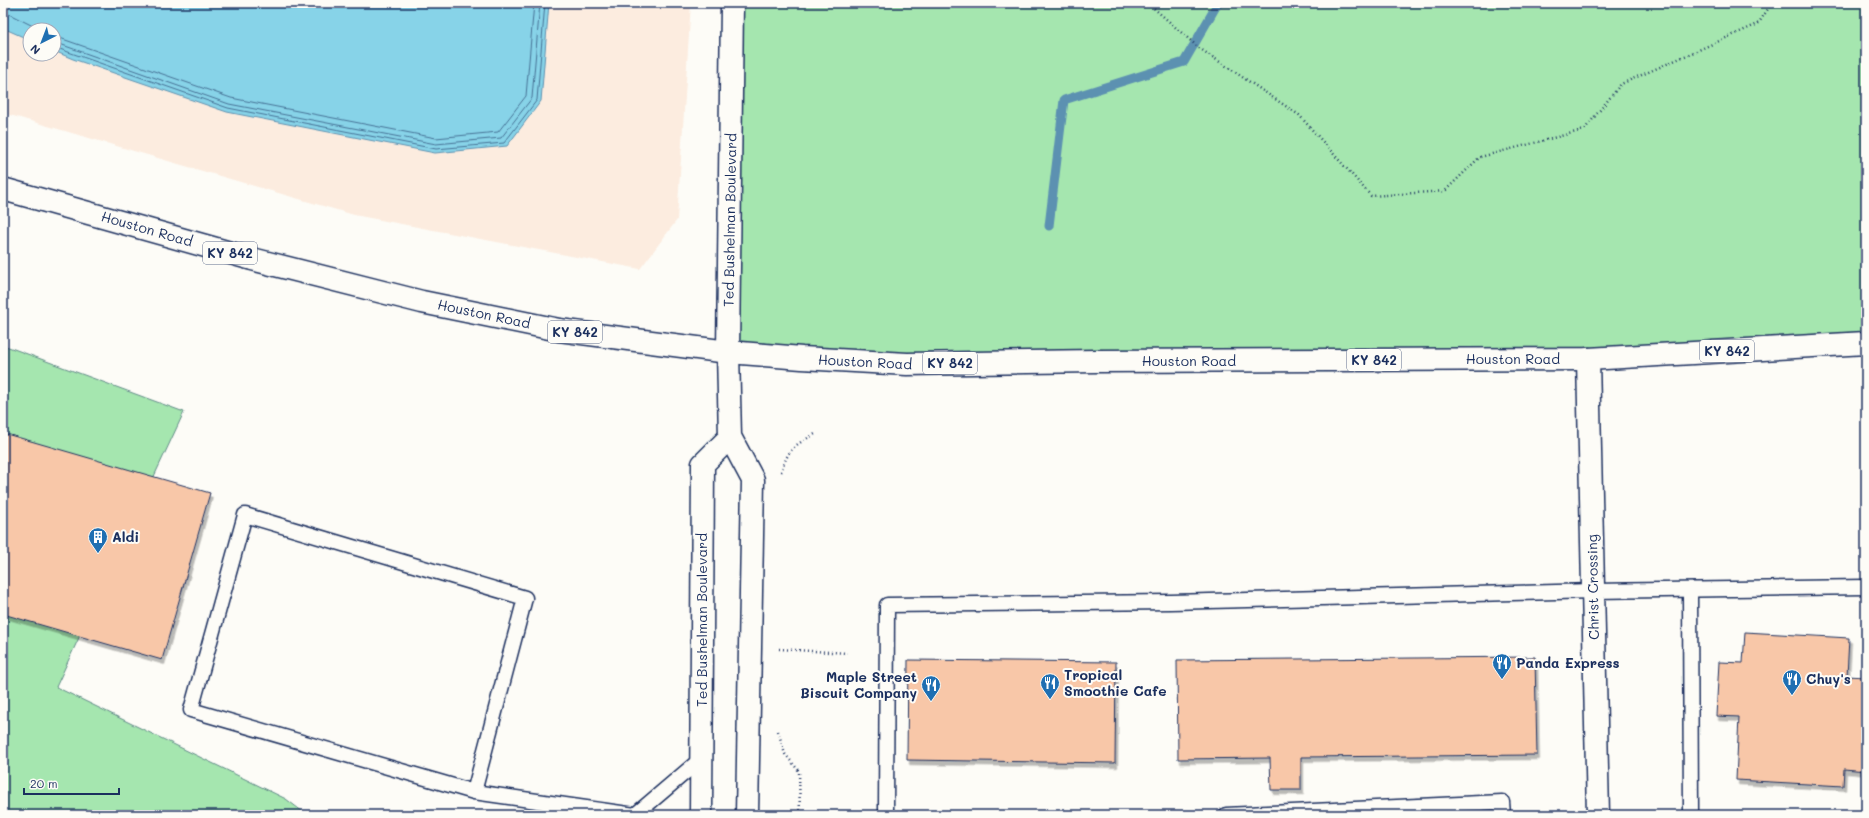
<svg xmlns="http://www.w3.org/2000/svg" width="1869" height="818" viewBox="0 0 1869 818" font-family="Mali,sans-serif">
	<defs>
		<filter id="shadow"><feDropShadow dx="2.5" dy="4.5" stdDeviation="0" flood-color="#0004"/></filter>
	</defs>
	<rect width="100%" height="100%" fill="#fdfcf7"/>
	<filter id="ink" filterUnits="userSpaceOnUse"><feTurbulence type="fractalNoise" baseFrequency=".025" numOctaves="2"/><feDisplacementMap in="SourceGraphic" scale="8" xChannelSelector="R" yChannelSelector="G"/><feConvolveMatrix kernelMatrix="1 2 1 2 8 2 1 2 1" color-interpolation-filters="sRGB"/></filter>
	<g filter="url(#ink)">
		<path fill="#fcecdf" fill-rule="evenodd" d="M3 3H691L677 220 640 269 354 215 3 113ZM30 30H54V54H30Z"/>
		<g fill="#a5e6af" stroke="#608a86">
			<polygon points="732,3 1866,3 1866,343 1588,359 728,352"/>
			<polygon points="3,345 184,412 56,687 286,799 307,815 3,815"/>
		</g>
		<polygon fill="#87d3e8" stroke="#5c91b1" points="3,3 549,3 541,101 507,146 435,153 227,112 73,59 54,51 54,30 30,30 30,40 3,28"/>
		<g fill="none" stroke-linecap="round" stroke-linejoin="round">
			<g stroke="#467195" stroke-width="1">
				<polyline points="3,13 11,15 41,30"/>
				<polyline points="54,36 231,98 436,138 498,132 526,96 534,3"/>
				<polyline points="54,42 229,104 436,144 501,138 532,98 540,3"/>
				<polyline points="54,47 228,108 436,149 504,143 537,100 545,3"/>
			</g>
			<polyline stroke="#5c91b1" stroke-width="9" points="1049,226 1064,100 1184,62 1218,3"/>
		</g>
		<g fill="#f8c7a8" stroke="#1b2f5e" filter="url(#shadow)">
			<polygon points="3,433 210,493 162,660 3,614"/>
			<polygon points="1745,632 1849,638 1847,676 1866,677 1866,771 1844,769 1843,786 1736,780 1739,717 1716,716 1719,662 1743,663"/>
			<polygon points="1535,657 1537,755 1301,757 1301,790 1271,790 1270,758 1178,759 1177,660"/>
			<polygon points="908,660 1116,662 1115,763 907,760"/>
		</g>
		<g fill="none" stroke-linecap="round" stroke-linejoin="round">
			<g stroke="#1b2f5e" stroke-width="17">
				<g id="service">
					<polyline points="1690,591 1691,815"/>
					<polyline points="474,792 525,598 245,515 191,710 474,792 635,815"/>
					<polyline points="635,815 701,759"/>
					<polyline points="886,815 887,605 1171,602 1593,591 1866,587"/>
					<polyline points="1226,815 1502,802 1503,815"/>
				</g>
			</g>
			<g stroke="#1b2f5e" stroke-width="25">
				<g id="minor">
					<polyline points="732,3 728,352 730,437 753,480 747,815"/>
					<polyline points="1588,359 1598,815"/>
					<polyline points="701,815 703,464 730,437"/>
				</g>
			</g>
			<g stroke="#1b2f5e" stroke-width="25">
				<polyline id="primary" points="3,189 252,259 422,302 559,330 728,352 802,358 907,364 1097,361 1588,359 1866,343"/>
			</g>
			<g stroke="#1b2f5e" stroke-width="2.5" stroke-dasharray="1 3" stroke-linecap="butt">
				<polyline points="1148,3 1199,48 1299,115 1371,196 1445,191 1480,157 1584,130 1621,84 1758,24 1772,3"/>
				<path d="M781 472C789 447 795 445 817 433"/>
				<polyline points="779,649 847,653"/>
				<polyline points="778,731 785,754 799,771 800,815"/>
			</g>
			<use href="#service" stroke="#fdfcf7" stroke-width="14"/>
			<use href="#minor" stroke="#fdfcf7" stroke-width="22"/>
			<use href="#primary" stroke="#fdfcf7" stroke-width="22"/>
		</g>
	</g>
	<defs>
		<g id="building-pin" transform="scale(1)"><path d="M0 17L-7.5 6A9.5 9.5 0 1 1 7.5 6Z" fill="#1f6fb2" stroke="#fdfcf7"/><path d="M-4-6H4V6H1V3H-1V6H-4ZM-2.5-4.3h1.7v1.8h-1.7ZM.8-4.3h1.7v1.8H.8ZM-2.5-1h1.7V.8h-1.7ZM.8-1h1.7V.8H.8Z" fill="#fff"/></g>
		<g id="restaurant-pin" transform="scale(1)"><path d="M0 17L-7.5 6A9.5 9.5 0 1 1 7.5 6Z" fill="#1f6fb2" stroke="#fdfcf7"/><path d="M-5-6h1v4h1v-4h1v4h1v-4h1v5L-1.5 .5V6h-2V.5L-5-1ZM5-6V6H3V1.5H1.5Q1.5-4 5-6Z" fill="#fff"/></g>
	</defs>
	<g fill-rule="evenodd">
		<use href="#building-pin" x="98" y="537"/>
		<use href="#restaurant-pin" x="1502" y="663"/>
		<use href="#restaurant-pin" x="1792" y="679"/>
		<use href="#restaurant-pin" x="1050" y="683"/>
		<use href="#restaurant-pin" x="931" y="685"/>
	</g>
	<g text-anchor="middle" stroke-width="4" stroke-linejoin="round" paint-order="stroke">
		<g fill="#fdfcf7" stroke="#5f6c8c" stroke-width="1">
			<rect x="203" y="242" width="54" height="22" rx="3"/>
			<rect x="548" y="321" width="54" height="22" rx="3"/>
			<rect x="1700" y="340" width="54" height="22" rx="3"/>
			<rect x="1347" y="349" width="54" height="22" rx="3"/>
			<rect x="923" y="352" width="54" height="22" rx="3"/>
		</g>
		<g font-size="13" font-weight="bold" fill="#1b2f5e">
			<text x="230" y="258">KY 842</text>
			<text x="575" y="337">KY 842</text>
			<text x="1727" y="356">KY 842</text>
			<text x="1374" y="365">KY 842</text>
			<text x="950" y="368">KY 842</text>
		</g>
		<g font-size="14" fill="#1b2f5e" stroke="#fdfcf7">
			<text transform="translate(730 220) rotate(-89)" y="5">Ted Bushelman Boulevard</text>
			<text transform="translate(147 229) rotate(16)" y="5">Houston Road</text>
			<text transform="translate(484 314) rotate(12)" y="5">Houston Road</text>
			<text x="1513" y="364">Houston Road</text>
			<text x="1189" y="366">Houston Road</text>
			<text transform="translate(865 362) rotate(3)" y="5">Houston Road</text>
			<text transform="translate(1593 587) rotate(-91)" y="5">Christ Crossing</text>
			<text transform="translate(702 620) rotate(-90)" y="5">Ted Bushelman Boulevard</text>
		</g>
		<g font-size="14" font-weight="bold" fill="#1b2f5e" stroke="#fdfcf7" text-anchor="start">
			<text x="112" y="542">Aldi</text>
			<text x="1516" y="668">Panda Express</text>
			<text x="1064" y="680">Tropical<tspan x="1064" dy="16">Smoothie Cafe</tspan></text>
			<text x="917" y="682" text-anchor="end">Maple Street<tspan x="917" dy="16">Biscuit Company</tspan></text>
			<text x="1806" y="684">Chuy's</text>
		</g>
	</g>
	<rect width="1869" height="818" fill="none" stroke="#fdfcf7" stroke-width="16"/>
	<rect x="8" y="8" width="1853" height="802" fill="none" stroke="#1b2f5e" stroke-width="1.5" filter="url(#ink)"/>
	<g transform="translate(42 42) rotate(222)"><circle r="19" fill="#fdfcf7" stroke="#a3aaba"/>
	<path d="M0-3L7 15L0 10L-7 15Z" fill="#1f6fb2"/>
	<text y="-6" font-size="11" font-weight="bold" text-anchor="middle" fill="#1b2f5e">N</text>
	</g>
	<path d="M24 788v6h95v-6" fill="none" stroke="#1b2f5e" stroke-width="2"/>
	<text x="30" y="788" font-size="12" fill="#1b2f5e" stroke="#fdfcf7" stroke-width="3" paint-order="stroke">20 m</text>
</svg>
